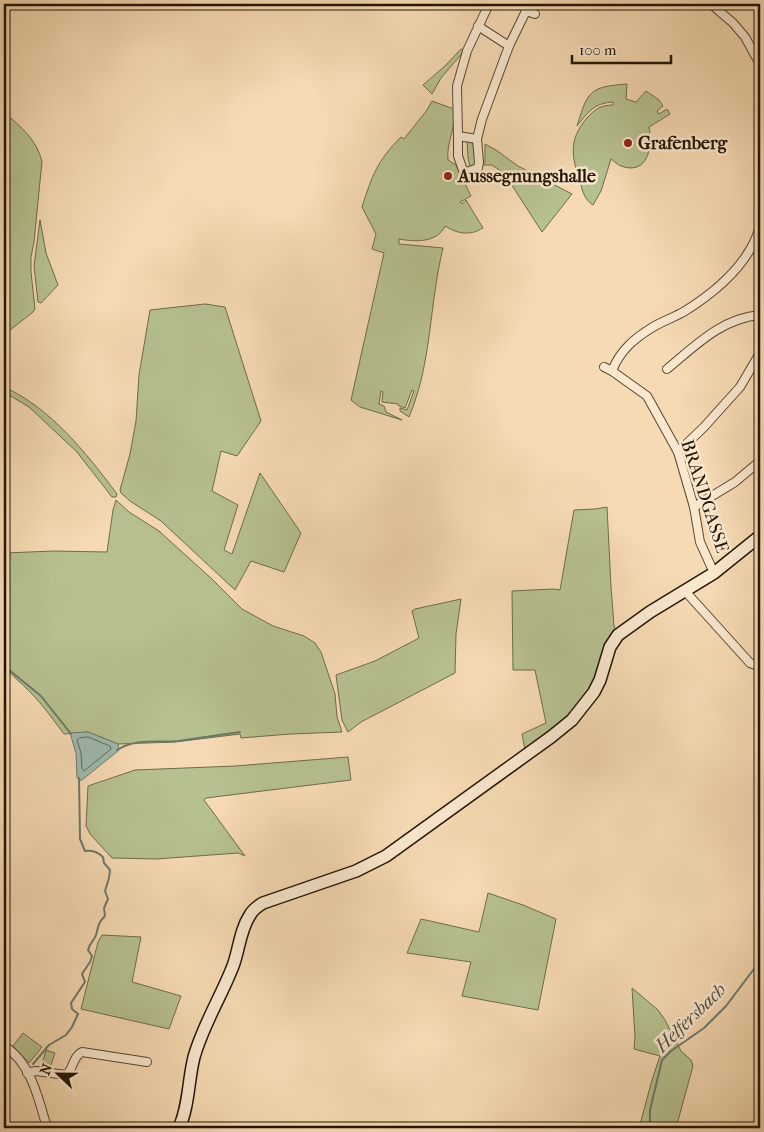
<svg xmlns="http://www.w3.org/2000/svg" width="764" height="1132" viewBox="0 0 764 1132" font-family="'IM FELL French Canon',serif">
	<rect width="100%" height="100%" fill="#f6dab3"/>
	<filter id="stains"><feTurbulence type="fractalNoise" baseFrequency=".004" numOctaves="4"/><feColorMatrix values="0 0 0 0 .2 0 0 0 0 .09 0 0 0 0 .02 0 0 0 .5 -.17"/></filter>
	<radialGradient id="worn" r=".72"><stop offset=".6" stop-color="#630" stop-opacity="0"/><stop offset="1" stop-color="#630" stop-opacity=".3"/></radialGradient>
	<g fill="#b7c190" stroke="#6e6b4a">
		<polygon points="461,49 465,50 441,78 432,94 423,85 445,66"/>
		<path d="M627 84 626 99 636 102 646 91 659 100 663 106 657 111 659 114 667 109 670 114 649 127C653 146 648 176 621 166 618 165 614 161 611 159L601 191 593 205C584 199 583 192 580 182 572 157 568 141 586 119 594 110 600 105 613 105V102C594 103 588 112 577 126 588 90 590 87 627 84Z"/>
		<path d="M432 101 454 109C457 126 446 142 448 160L456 165 471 196 460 202 462 204 466 200 483 228C470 236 458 234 445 226 437 243 415 242 399 239V244L443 248C429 305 432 363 409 417L400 411V408L407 410 414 391 412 390 405 408 399 406 398 404 382 402 383 392 381 391 379 404 384 406 386 412 402 420 360 407 351 400 384 253 372 249 376 234 362 207C372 176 377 161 401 137L404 139 427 110Z"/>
		<path d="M4 112C21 127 36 139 42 161L34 242 31 257V272L35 309 33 312 10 330 4 309Z"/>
		<polygon points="467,140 475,145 476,163 474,167 470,167 468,158"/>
		<polygon points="485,144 496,150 518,166 572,194 542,232 504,173 492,165 482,165 482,163 485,163"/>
		<polygon points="40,220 46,253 58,285 41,303 38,302 34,266"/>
		<polygon points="205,304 225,307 261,421 237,456 221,451 212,491 238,505 224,550 232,554 260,473 301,533 284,572 251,561 235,590 161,521 130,501 121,493 120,490 130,454 136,421 139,375 150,310"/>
		<path d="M4 387C51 408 87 454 117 494L116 497H112L77 452 29 407 4 392Z"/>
		<path d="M116 500 129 512 159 531 213 580 242 609 273 626 304 636 315 643 321 652 335 694 337 717 342 732 290 734 241 738 240 734 175 742 118 744 88 732 64 734C49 714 40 701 22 684 15 679 11 672 4 668V553L54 551 107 552 113 510Z"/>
		<path d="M607 507 611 587 614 626 617 632C605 658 594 689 574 711 560 726 542 738 525 750L522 734 546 723 535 670H513L512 591 553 589 560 590 574 510 595 509Z"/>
		<polygon points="461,599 456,634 455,673 361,722 348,732 342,720 336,675 375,661 419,638 412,611 415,609"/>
		<polygon points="348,757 351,780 206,798 204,800 245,856 238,853 156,859 112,858 90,834 86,826 88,786 135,770 235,766"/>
		<polygon points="488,893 523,905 556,919 538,1010 462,996 471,962 407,953 421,919 479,932"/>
		<polygon points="102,935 141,937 132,982 181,996 169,1029 81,1009 98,942"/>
		<polygon points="632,988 658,1010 665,1020 681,1051 691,1060 693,1066 676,1128 639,1128 652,1080 660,1056 634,1049 635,1037"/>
		<polygon points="23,1033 42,1047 29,1063 13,1046"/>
		<polygon points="46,1050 55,1053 50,1068 42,1065"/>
	</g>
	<polygon fill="#9dbaaf" stroke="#6d786b" points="88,732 118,744 119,750 82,780 79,780 77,778 76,753 70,733"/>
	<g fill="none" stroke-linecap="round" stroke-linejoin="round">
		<polygon stroke="#60685a" stroke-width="1" points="88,737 110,746 111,749 84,771 82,769 81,753 77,740 79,738"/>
		<g stroke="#6d786b" stroke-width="2">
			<polyline points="4,661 9,670 41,696 71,734"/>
			<path d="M117 750C136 738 157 743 178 741 199 738 219 735 240 732"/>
			<path d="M33 1064 49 1045 66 1035 72 1027 78 1014 72 1009 71 1003 85 982 82 974 90 962 92 956 88 950C90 942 94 941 96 935 99 925 98 923 105 916L104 908 108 899 105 891 109 878 110 870 104 863 103 857C97 852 93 850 85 851L80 839 79 778"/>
			<polyline points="650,1128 650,1110 662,1060 671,1051 704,1028 726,1006 760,961"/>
		</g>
		<g stroke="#584630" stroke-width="10">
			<g id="street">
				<polyline points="711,4 733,23 745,37 760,64"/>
				<polyline points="478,26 509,46"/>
				<polyline points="458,136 458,156 464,173 478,168 479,162 477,139 482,119 509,46 526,11 535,14"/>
				<polyline points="477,139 458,136 457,86 467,51 489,4"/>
				<polyline points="604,367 612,371 647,396 678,452 694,507 700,542 714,573"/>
				<path d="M667 369C695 346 722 318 760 315"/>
				<path d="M612 371C620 350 635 338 653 327 663 321 675 317 685 311 717 291 749 264 760 227"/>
				<polyline points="678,452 704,427 740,387 760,353"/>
				<polyline points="694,507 735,482 760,461"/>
				<polyline points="685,591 750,663 758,666 760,665"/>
				<path d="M4 1046C31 1062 39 1100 47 1128"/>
				<path d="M27 1073 36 1071 66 1075C74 1069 72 1057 82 1052L147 1062"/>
			</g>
		</g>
		<g stroke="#241505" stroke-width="14">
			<path id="secondary" d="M179 1128C189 1106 188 1081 194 1057 203 1025 221 997 233 966 239 950 240 930 250 915 253 909 258 906 263 903L356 871 386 856 551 737 572 720 594 692 600 680 610 647 618 635 650 612 714 573 760 536"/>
		</g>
		<use href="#street" stroke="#f9e7ce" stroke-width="8"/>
		<use href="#secondary" stroke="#f9e7ce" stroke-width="11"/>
	</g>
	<g fill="#8f2418" stroke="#f9e7ce" stroke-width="2">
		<circle cx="628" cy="143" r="5"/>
		<circle cx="448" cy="176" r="5"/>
	</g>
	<g text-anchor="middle" stroke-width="5" stroke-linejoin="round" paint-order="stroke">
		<g font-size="18" font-weight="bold" fill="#241505" stroke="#f9e7ce" text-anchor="start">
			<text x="638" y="149">Grafenberg</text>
			<text x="458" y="182">Aussegnungshalle</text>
		</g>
		<g font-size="18" fill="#241505" stroke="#f9e7ce">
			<text transform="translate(705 496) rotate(72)" y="6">BRANDGASSE</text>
		</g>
		<g font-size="19" font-style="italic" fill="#4e4f40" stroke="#f9e7ce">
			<text transform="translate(690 1017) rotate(-44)" y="7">Helfersbach</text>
		</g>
	</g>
	<rect width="764" height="1132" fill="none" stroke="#f6dab3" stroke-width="20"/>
	<rect x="5" y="5" width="754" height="1122" fill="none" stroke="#241505" stroke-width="2.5"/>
	<rect x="10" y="10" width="744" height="1112" fill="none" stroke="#241505"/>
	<g transform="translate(58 1074) rotate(292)" stroke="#f9e7ce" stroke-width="4" paint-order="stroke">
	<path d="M0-4L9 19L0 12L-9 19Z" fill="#241505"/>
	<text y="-8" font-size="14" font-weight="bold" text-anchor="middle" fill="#241505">N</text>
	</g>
	<path d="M572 55v8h99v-8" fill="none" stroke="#241505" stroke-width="2.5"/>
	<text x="579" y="55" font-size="15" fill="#241505" stroke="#f9e7ce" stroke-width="4" paint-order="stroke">100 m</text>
	<rect width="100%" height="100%" filter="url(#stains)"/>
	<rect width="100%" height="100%" fill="url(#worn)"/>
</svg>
